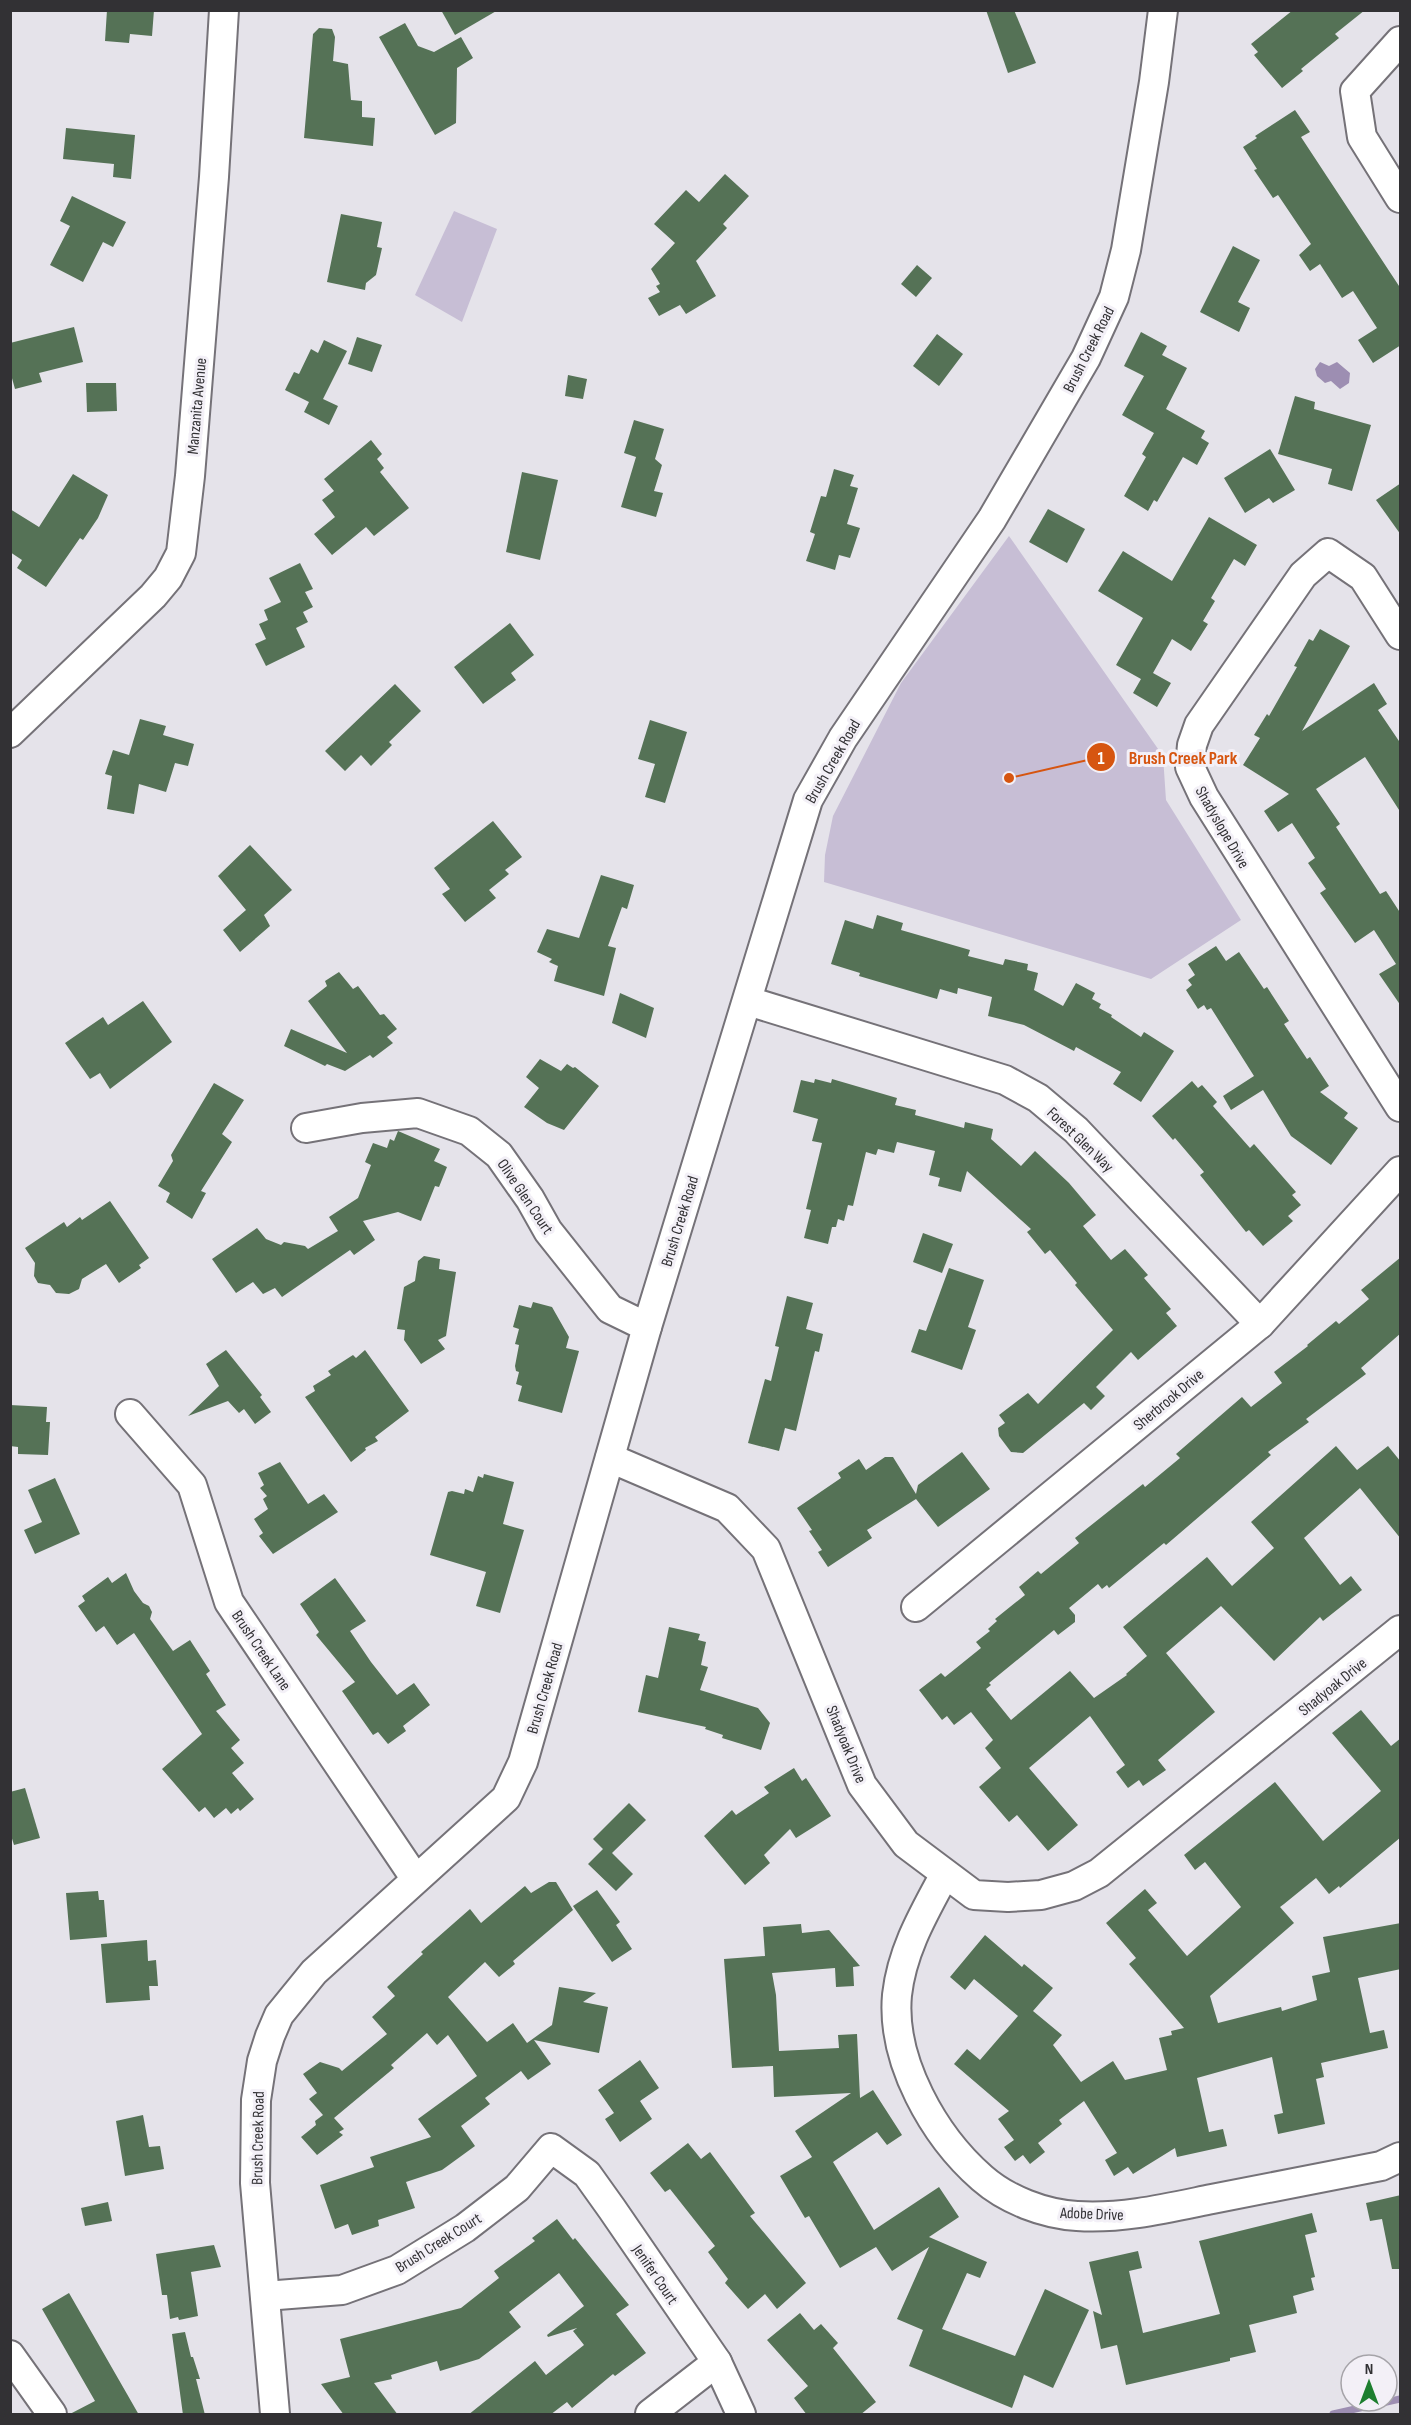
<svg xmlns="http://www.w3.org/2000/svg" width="1411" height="2425" viewBox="0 0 1411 2425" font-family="'Sofia Sans Condensed',sans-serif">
	<rect width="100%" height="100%" fill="#e5e3ea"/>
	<g fill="#c7bed5">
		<polygon points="454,211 497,229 462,322 415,295"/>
		<polygon points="1009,536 1163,756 1166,800 1241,920 1151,979 824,882 825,855 833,816 901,683"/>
	</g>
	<polygon fill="#9d8eb2" points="1320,362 1329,366 1337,362 1350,373 1349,383 1340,389 1331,381 1325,383 1317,376 1315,369"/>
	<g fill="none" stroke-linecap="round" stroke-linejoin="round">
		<polyline stroke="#9d8eb2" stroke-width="7" points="1333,2414 1400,2399"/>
	</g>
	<g fill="#557256">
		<polygon points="107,10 154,10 152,36 130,34 129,43 105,41"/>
		<polygon points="441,10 498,10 455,35"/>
		<polygon points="986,10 1014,10 1036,63 1008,73"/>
		<polygon points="1293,10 1365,10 1335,34 1339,38 1301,69 1303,71 1282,88 1254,55 1258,52 1251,44"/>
		<polygon points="405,23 418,46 434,52 461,37 473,58 457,68 456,123 435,135 379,37"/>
		<polygon points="319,28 332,29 335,37 333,61 348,64 351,100 362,101 362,117 375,118 373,146 304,138 313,34"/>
		<polygon points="1295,110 1310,132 1301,137 1401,289 1401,345 1373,363 1358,340 1377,328 1353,291 1342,298 1320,264 1310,271 1299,255 1311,244 1278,195 1273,198 1254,170 1257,169 1243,147 1257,138 1255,136"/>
		<polygon points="66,128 135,135 131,179 113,177 114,164 63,159"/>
		<polygon points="725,174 749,196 723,224 727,228 696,261 716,296 686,314 680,305 659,316 648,298 660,292 656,286 660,284 651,269 675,243 654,224 686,190 699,202"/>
		<polygon points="72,196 126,222 113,247 103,242 83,282 50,265 70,226 60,221"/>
		<polygon points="341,214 382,222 377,247 382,248 376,275 366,283 365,290 327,282"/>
		<polygon points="1233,246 1260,260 1238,302 1250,308 1239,332 1200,312"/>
		<polygon points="917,265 932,278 916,297 901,284"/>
		<polygon points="74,327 83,362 39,373 42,382 15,389 10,371 10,343"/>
		<polygon points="1141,332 1167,346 1162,355 1187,368 1166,409 1205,431 1201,438 1209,443 1197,465 1183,457 1157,502 1154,500 1148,511 1124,496 1146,457 1142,454 1154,433 1122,415 1144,376 1124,366"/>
		<polygon points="937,334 963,354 939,386 913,366"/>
		<polygon points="357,337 382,345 372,372 348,364"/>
		<polygon points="324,340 347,351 323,399 338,406 329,425 304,412 309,402 285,390 294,372 299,374 311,349 318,353"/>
		<polygon points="568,375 587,379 583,399 565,396"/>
		<polygon points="86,383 116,383 117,411 87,412"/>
		<polygon points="1295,396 1315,402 1314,409 1371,425 1352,491 1328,484 1332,469 1278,454"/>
		<polygon points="634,420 664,429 655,459 662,465 654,491 663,493 656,517 621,507 636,457 624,453"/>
		<polygon points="371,440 382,454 377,459 384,468 380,472 409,508 374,536 366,527 332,555 314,534 335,517 322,500 334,491 324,479"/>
		<polygon points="1270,449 1295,490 1273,503 1269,498 1245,513 1224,478"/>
		<polygon points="834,469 854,475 850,486 858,488 847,524 860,528 850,558 839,555 835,570 806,561 815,534 810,532 821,496 826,497"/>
		<polygon points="522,472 558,480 540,560 506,552"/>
		<polygon points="73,474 108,495 98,518 83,540 80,538 46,587 17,568 22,560 10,552 10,509 39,527"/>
		<polygon points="1401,483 1401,535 1376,500"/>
		<polygon points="1048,509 1085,529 1067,563 1029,542"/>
		<polygon points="1209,517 1257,545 1245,566 1234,559 1211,598 1215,601 1203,621 1208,624 1191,651 1172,639 1153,673 1171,683 1157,707 1133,693 1141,679 1116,665 1143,618 1098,591 1123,551 1172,581"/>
		<polygon points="300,563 313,589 305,592 313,607 303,612 308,622 296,628 305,647 266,666 255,644 266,639 259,624 268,620 264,610 281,602 269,578"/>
		<polygon points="510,623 534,655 511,673 516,680 483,704 454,667"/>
		<polygon points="1320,629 1350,646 1302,731 1374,683 1387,704 1378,710 1401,744 1401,813 1365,757 1316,789 1340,824 1336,827 1380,894 1386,891 1401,914 1401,1006 1379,974 1396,964 1374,930 1355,943 1320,893 1326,889 1308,863 1315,858 1292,823 1278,832 1264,811 1289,794 1243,765 1260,738 1254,735 1267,714 1269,716 1297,667 1294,666 1309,639 1313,641"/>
		<polygon points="395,684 421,711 389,742 392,745 371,766 361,755 345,771 325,751"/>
		<polygon points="140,719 166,726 163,735 194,744 188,766 175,763 166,792 139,784 134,814 107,809 112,776 105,774 113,750 129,755"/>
		<polygon points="650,720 687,732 665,803 645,797 655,764 638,759"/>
		<polygon points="493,821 522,857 505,870 509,874 489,890 496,898 465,922 442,894 450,889 434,868"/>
		<polygon points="250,845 292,890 264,915 270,926 240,952 223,930 246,910 218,876"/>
		<polygon points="601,875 634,885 627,909 622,907 608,946 616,948 604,996 554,981 558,966 549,962 552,959 537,952 547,929 579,938"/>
		<polygon points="877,915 903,923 901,930 970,950 968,956 1003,965 1005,959 1028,964 1027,970 1038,973 1034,990 1063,1006 1076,983 1095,993 1092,999 1101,1004 1099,1008 1112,1015 1111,1017 1141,1037 1144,1032 1174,1051 1141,1102 1113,1084 1121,1072 1076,1047 1074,1051 1024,1025 988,1016 992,997 958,988 957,994 940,989 937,999 859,976 860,973 831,964 845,920 873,929"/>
		<polygon points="1216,946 1226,961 1239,952 1264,989 1267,987 1289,1021 1284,1024 1307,1059 1310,1057 1329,1086 1320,1092 1348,1113 1344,1118 1358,1128 1331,1165 1291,1136 1263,1090 1231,1110 1223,1096 1254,1076 1211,1008 1207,1010 1204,1005 1198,1009 1186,990 1192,985 1188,980 1195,975 1188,964"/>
		<polygon points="339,972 353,989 358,986 380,1015 384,1014 397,1029 387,1037 393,1043 373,1058 370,1055 345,1071 327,1064 325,1066 284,1046 291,1029 347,1053 308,1001 327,986 325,981"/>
		<polygon points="620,993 654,1008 646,1038 612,1023"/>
		<polygon points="143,1001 172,1042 110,1089 100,1073 90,1079 65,1043 103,1017 108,1025"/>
		<polygon points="540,1059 561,1071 567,1064 573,1068 575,1067 599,1086 564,1130 547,1123 524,1107 539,1088 526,1077"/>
		<polygon points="815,1079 831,1083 832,1079 897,1098 895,1105 916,1110 915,1115 964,1128 965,1122 993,1129 991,1139 1021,1166 1035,1151 1069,1183 1096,1215 1083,1226 1111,1260 1125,1249 1148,1275 1144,1278 1171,1309 1166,1313 1177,1326 1138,1360 1131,1352 1096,1387 1105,1396 1091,1410 1084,1403 1023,1453 1011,1452 999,1436 998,1428 1005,1423 999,1415 1028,1393 1038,1404 1113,1330 1075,1285 1077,1283 1050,1250 1045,1254 1027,1232 1031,1229 967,1171 961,1192 938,1186 940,1178 929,1175 935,1151 897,1142 894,1153 878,1149 876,1155 866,1152 853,1206 848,1205 844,1221 838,1219 836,1227 832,1227 828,1244 804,1238 811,1210 806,1209 822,1143 812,1141 818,1119 793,1112 801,1080 814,1083"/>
		<polygon points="1192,1081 1198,1088 1202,1085 1217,1102 1213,1106 1250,1148 1254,1144 1296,1192 1292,1195 1301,1205 1288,1216 1293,1221 1263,1246 1249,1230 1246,1232 1200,1175 1204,1172 1175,1138 1173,1140 1152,1116"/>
		<polygon points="214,1083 244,1100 222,1134 232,1142 201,1191 206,1193 192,1219 166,1202 170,1193 158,1186 173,1161 171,1155"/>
		<polygon points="398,1131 440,1149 434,1161 447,1167 439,1187 435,1186 421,1221 398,1212 363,1221 375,1240 354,1255 350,1250 282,1297 275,1288 263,1294 253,1282 236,1293 212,1259 257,1228 266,1239 281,1245 284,1242 305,1246 308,1249 338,1231 329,1217 358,1198 371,1165 365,1162 373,1143 387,1148 390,1139 394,1141"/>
		<polygon points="110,1201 149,1258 139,1265 141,1268 119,1283 106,1264 82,1279 79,1289 69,1294 56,1293 50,1285 38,1283 34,1276 35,1263 25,1248 64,1222 67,1227 80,1217 82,1220"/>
		<polygon points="923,1233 953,1244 942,1273 913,1262"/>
		<polygon points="424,1256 440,1259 439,1269 456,1272 446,1336 438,1340 445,1349 421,1364 404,1340 405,1330 397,1329 404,1287 415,1281 418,1261"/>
		<polygon points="1401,1257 1401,1333 1361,1368 1366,1374 1306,1419 1309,1422 1268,1452 1271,1455 1166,1545 1164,1543 1109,1588 1107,1585 1102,1589 1098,1584 1069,1608 1075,1615 1075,1622 1058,1635 1054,1630 989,1683 991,1685 986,1689 1011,1720 1070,1671 1094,1698 1127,1675 1126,1674 1147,1656 1123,1627 1207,1557 1232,1586 1274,1548 1251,1522 1336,1446 1357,1470 1388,1446 1401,1462 1401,1539 1360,1488 1304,1538 1340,1585 1351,1576 1362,1590 1323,1621 1320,1617 1274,1661 1221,1606 1166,1653 1215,1712 1158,1760 1166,1770 1143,1786 1139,1780 1128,1788 1116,1772 1125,1765 1090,1716 1029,1768 1078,1825 1048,1851 1017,1815 1009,1822 979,1787 1001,1768 985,1748 993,1740 971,1712 954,1725 947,1716 942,1720 919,1690 941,1673 945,1677 981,1648 976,1642 990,1631 988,1629 997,1621 995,1619 1025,1595 1019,1587 1038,1571 1041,1574 1079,1543 1075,1538 1143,1484 1145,1487 1180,1458 1176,1454 1242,1397 1251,1407 1282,1383 1274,1372 1308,1346 1307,1345 1336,1321 1339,1324 1369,1299 1361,1290"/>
		<polygon points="949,1268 984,1280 968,1327 976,1330 962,1370 911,1352 919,1329 926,1331"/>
		<polygon points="787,1296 813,1303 806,1329 823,1334 819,1352 815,1351 796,1431 785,1428 779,1451 748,1443 765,1379 771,1381 779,1347 775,1346"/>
		<polygon points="533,1302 552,1307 569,1337 566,1348 579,1351 562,1413 518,1401 522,1386 516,1384 519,1372 516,1371 515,1366 519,1345 515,1344 519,1329 513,1327 519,1305 531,1308"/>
		<polygon points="226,1350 262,1395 260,1397 271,1412 255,1424 244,1409 239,1413 228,1401 188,1416 219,1386 206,1364"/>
		<polygon points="365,1350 409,1411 375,1437 378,1441 365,1448 366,1450 351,1462 305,1397 315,1391 313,1386 331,1375 328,1371 353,1355 356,1358"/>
		<polygon points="10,1405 47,1407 46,1422 50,1422 48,1455 18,1454 18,1447 10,1446"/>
		<polygon points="962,1452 990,1489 938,1527 916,1499 867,1530 872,1538 828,1567 818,1552 822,1550 809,1531 812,1530 797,1508 841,1478 838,1473 859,1459 866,1470 885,1457 893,1457 916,1494 918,1485"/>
		<polygon points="280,1462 308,1504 324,1494 338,1512 273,1554 259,1536 263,1533 254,1519 268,1509 263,1499 267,1496 260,1488 264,1485 258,1473"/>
		<polygon points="484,1474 514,1482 503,1524 524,1530 500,1613 476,1606 486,1572 430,1555 448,1492 452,1491 464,1494 465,1489 473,1492 478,1476 483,1478"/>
		<polygon points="55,1478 80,1534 35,1554 24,1530 42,1522 28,1490"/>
		<polygon points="126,1573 134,1591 143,1603 149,1606 152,1612 150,1619 173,1651 190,1640 210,1671 206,1674 226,1705 216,1711 240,1740 231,1748 244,1763 232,1773 254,1799 240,1811 238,1808 231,1814 226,1808 214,1818 205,1807 199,1812 162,1769 202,1734 134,1633 117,1645 104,1626 96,1632 78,1606 85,1601 82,1596 108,1577 112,1583"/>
		<polygon points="335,1578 366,1621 350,1631 371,1662 397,1695 414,1683 430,1705 403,1726 406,1731 388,1744 378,1732 373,1735 342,1691 355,1682 316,1635 319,1632 300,1604"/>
		<polygon points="669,1627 700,1634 698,1640 706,1642 701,1665 708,1667 700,1690 758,1708 770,1723 761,1750 722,1738 723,1735 705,1729 706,1727 638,1712 646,1675 658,1678"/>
		<polygon points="1361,1710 1391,1746 1401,1738 1401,1837 1340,1888 1339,1886 1329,1894 1316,1878 1284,1904 1280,1907 1294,1923 1210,1996 1218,2023 1281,2007 1282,2011 1317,2000 1312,1976 1330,1972 1323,1937 1401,1923 1401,1969 1358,1978 1370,2033 1384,2030 1388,2048 1321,2063 1324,2077 1316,2079 1325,2124 1278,2134 1274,2115 1283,2113 1272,2057 1197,2078 1209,2132 1223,2129 1227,2146 1177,2157 1175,2148 1133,2174 1128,2167 1114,2176 1105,2160 1117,2153 1084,2101 1059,2120 1062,2124 1038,2143 1045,2152 1030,2164 1023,2155 1015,2161 1004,2147 1014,2140 998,2119 1009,2111 954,2064 967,2049 980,2060 1018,2016 974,1979 965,1990 950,1977 985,1935 1022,1967 1024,1964 1053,1988 1033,2011 1062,2035 1053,2045 1081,2082 1113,2061 1125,2080 1167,2070 1159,2038 1172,2035 1171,2031 1184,2028 1129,1964 1136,1958 1106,1923 1145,1889 1157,1903 1148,1910 1187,1956 1241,1907 1205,1862 1195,1870 1184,1855 1275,1782 1323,1841 1381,1791 1332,1733"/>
		<polygon points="794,1768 802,1781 806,1778 831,1816 796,1838 790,1829 764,1855 770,1863 745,1885 704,1836 732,1810 736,1815 769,1793 764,1787"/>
		<polygon points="25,1788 40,1838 14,1845 10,1832 10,1792"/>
		<polygon points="629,1803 646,1820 612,1853 633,1874 616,1891 588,1864 603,1849 593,1839"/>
		<polygon points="549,1882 556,1882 573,1910 513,1961 515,1964 499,1977 485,1962 448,1997 487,2042 513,2023 527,2043 552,2025 559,1987 596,1993 583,2002 608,2007 599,2053 534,2040 551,2064 528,2080 521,2071 485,2098 490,2104 461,2126 475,2146 442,2170 406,2182 415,2208 378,2220 379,2226 352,2235 348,2224 335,2229 320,2185 374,2167 370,2157 431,2137 418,2119 477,2076 448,2035 437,2045 427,2033 391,2065 394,2068 334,2118 344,2129 339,2132 343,2135 317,2155 301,2137 316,2125 315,2121 323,2115 309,2099 317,2093 303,2074 320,2062 339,2068 342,2071 387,2034 372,2017 395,1996 387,1987 423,1954 421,1952 470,1909 481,1923 525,1886 531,1893"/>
		<polygon points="597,1890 620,1922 616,1925 632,1949 612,1962 573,1906"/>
		<polygon points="98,1891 99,1900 104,1900 107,1937 70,1940 66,1893"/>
		<polygon points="801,1924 802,1933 829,1930 860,1966 853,1967 854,1986 836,1987 835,1968 772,1973 776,1995 779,2051 839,2048 838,2035 857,2034 860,2098 873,2090 902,2135 887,2145 877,2132 833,2162 874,2230 939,2187 959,2217 929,2237 987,2262 980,2278 967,2273 942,2329 1015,2356 1045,2289 1089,2310 1053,2388 1024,2375 1012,2408 909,2366 923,2330 897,2319 929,2247 892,2271 876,2247 840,2268 809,2216 805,2218 780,2176 812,2157 795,2131 851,2093 774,2097 773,2066 732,2068 724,1959 765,1956 763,1927"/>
		<polygon points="147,1940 148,1961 156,1960 158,1986 149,1986 150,2000 106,2003 101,1944"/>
		<polygon points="640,2060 659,2088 640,2101 652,2119 620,2142 605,2119 614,2113 598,2090"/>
		<polygon points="143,2115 149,2147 160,2146 164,2169 125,2176 116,2121"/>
		<polygon points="688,2143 701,2159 710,2152 755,2213 750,2216 806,2283 777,2309 765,2294 748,2309 725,2283 728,2279 708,2252 715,2246 670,2189 665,2192 650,2173"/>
		<polygon points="1401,2195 1401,2269 1392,2269 1382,2219 1370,2221 1366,2203"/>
		<polygon points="108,2202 112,2221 85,2226 81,2208"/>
		<polygon points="1312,2213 1317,2232 1305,2235 1315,2277 1311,2278 1314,2290 1293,2296 1297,2313 1249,2325 1256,2352 1230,2358 1230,2361 1126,2385 1117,2345 1101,2349 1093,2311 1102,2315 1089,2262 1138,2251 1142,2268 1129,2271 1143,2333 1220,2314 1199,2241"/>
		<polygon points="557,2219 573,2240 575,2238 629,2305 616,2314 646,2353 615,2376 613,2374 572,2408 567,2402 550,2415 468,2415 535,2361 546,2375 584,2345 573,2331 577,2328 548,2337 547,2335 584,2306 559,2273 509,2312 521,2327 479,2359 440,2371 437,2361 391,2375 392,2379 374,2383 398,2415 344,2415 321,2384 350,2377 340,2339 461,2308 499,2278 494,2271 535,2241 532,2238"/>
		<polygon points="214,2245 221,2267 191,2272 198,2316 179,2320 178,2317 170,2319 167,2295 162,2295 156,2254"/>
		<polygon points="69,2293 127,2394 139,2415 68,2415 95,2401 42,2309"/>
		<polygon points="800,2313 814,2330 821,2324 838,2343 833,2348 876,2402 860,2415 807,2415 794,2398 808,2386 767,2340"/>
		<polygon points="185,2332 191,2357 193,2357 200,2379 196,2379 205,2415 183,2415 172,2334"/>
	</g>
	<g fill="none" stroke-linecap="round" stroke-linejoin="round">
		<g stroke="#757278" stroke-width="32">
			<g id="minor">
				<polyline points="1400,41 1355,91 1362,137 1400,198"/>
				<polyline points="1400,635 1363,577 1328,553 1303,575 1199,725 1192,745 1190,767 1204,797 1400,1107"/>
				<polyline points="10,733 153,596 168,578 181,553 190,476 214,177 224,10"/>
				<polyline points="748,1001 1005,1080 1038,1098 1076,1130 1260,1324"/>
				<polyline points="306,1128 362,1118 418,1113 469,1131 499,1155 530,1199 548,1231 610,1309 647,1327"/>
				<polyline points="130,1414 192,1485 229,1602 415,1878"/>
				<polyline points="610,1458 727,1508 766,1549 862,1785 906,1844 974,1895 1008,1897 1041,1895 1074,1886 1099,1873 1400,1630"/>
				<polyline points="916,1607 1260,1324 1400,1171"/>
				<path d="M945 1874C924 1913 902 1950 897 1995 891 2061 934 2136 982 2178 1007 2200 1044 2214 1077 2216 1123 2219 1168 2208 1212 2199 1268 2188 1325 2177 1381 2166L1400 2157"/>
				<polyline points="265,2296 342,2290 397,2270 465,2228 517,2188 551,2148 587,2174 612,2209 717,2362 741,2414"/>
				<polyline points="10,2355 52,2414"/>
				<polyline points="275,2414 255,2183 256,2100 262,2061 270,2036 279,2015 314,1972 506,1798 523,1762 647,1327 808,800 843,738 992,519 1086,358 1114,297 1126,250 1154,82 1163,10"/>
				<polyline points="650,2414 717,2362"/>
			</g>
		</g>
		<use href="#minor" stroke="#fff" stroke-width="28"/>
	</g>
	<g text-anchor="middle" stroke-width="6" stroke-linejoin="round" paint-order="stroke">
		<g font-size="16" fill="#323134" stroke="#f3f0f7">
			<text transform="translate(1088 349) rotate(-63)" y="6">Brush Creek Road</text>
			<text transform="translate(196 406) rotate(-85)" y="6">Manzanita Avenue</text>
			<text transform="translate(832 761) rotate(-60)" y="6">Brush Creek Road</text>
			<text transform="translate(1223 827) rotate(60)" y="6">Shadyslope Drive</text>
			<text transform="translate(1081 1139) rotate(44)" y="6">Forest Glen Way</text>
			<text transform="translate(526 1196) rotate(56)" y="6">Olive Glen Court</text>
			<text transform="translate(679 1221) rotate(-73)" y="6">Brush Creek Road</text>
			<text transform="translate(1168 1399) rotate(-40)" y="6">Sherbrook Drive</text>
			<text transform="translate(262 1650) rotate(56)" y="6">Brush Creek Lane</text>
			<text transform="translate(1332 1686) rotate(-39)" y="6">Shadyoak Drive</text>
			<text transform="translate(544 1688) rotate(-74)" y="6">Brush Creek Road</text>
			<text transform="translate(847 1744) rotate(68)" y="6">Shadyoak Drive</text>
			<text transform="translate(257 2138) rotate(-89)" y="6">Brush Creek Road</text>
			<text transform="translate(1092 2213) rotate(2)" y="6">Adobe Drive</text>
			<text transform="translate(438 2242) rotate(-32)" y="6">Brush Creek Court</text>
			<text transform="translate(656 2274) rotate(56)" y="6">Jenifer Court</text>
		</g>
	</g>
	<path fill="none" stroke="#d65510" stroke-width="2" d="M1009 778L1101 757"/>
	<g fill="#d65510" stroke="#f3f0f7" stroke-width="2">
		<circle cx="1009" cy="778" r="6"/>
		<circle cx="1101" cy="757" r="15"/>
	</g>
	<g font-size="18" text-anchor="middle" font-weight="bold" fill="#fff">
		<text x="1101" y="764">1</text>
	</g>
	<g font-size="18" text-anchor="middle" font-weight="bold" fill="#d65510" stroke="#f3f0f7" stroke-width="6" stroke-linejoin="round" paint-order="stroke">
		<text x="1183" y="764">Brush Creek Park</text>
	</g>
	<rect width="1411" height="2425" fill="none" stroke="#323134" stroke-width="24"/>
	<g transform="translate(1369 2383)"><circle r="28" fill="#f3f0f7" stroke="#a6a4a9" stroke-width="1.5"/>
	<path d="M0-4.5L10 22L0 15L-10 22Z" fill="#1d7e2f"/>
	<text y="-9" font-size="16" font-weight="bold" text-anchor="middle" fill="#323134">N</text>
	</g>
</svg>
